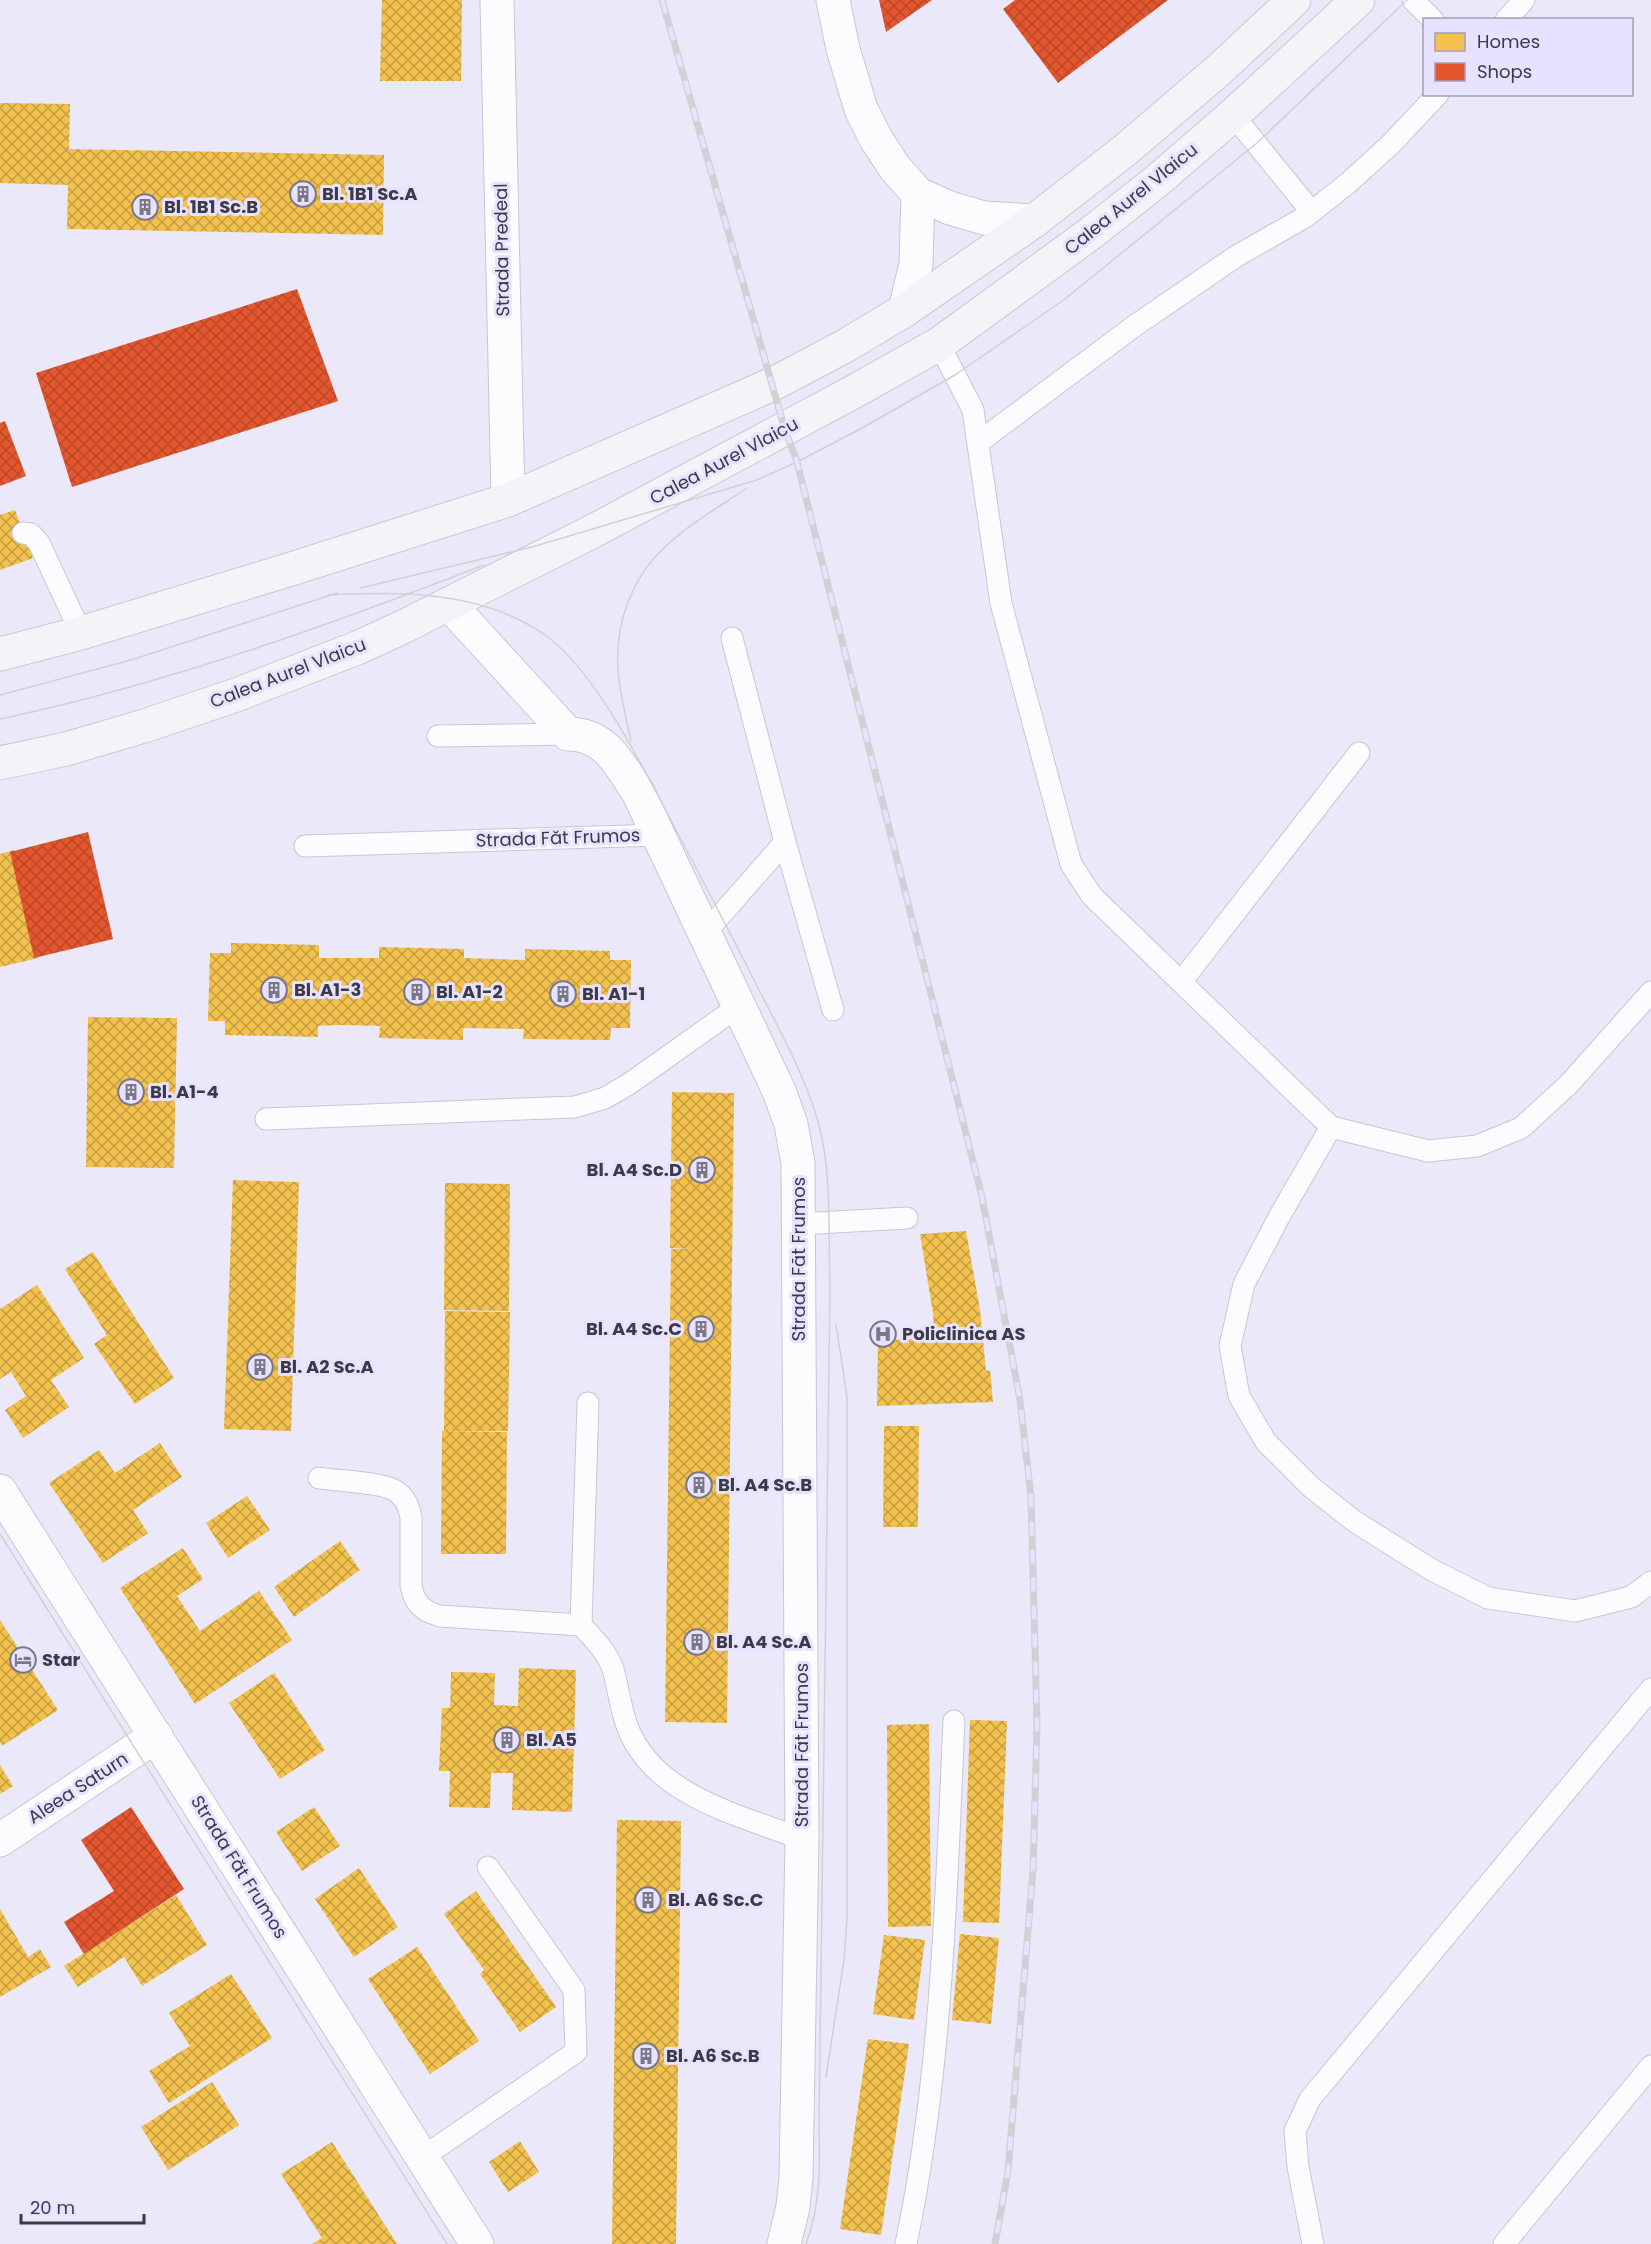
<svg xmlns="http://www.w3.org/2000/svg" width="1651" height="2244" viewBox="0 0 1651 2244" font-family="Poppins,sans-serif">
	<defs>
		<pattern id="homes-cross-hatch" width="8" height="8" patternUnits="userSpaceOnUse" patternTransform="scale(1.5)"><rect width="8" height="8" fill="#f2c14e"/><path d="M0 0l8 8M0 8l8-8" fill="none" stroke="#c59e43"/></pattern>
		<pattern id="shops-cross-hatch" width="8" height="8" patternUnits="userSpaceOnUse" patternTransform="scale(1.5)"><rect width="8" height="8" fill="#e4572e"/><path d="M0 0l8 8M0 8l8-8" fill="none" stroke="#ba4929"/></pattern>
	</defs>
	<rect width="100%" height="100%" fill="#ebe8f9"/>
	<g fill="url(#homes-cross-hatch)">
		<polygon points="382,0 462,0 461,81 380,81"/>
		<polygon points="0,103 70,104 69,149 384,155 383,235 67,229 68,185 0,183"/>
		<polygon points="15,510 33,558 0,570 0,515"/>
		<polygon points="14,850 38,958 0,967 0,854"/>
		<polygon points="231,943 319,945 319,958 379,958 379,947 464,949 464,958 525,960 525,949 610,951 610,960 631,960 630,1028 611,1028 610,1040 523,1039 524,1029 463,1028 463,1040 379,1038 380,1026 338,1025 318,1026 318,1037 225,1035 225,1021 208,1021 210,953 231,953"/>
		<polygon points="88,1017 177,1018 174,1168 86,1167"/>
		<polygon points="672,1092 734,1093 727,1723 665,1722 671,1249 692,1248 670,1248"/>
		<polygon points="233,1180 299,1182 291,1431 224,1429"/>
		<polygon points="445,1183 510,1184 509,1311 444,1310"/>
		<polygon points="966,1231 980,1310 986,1371 990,1370 993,1402 877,1406 878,1340 914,1339 914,1331 934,1331 933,1313 920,1234"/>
		<polygon points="93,1252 174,1378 135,1404 94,1344 107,1335 65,1269"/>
		<polygon points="37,1285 84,1358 51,1380 69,1407 23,1438 5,1410 26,1396 11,1372 0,1379 0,1309"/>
		<polygon points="445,1311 510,1312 508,1431 444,1431"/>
		<polygon points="884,1426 919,1426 918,1527 883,1527"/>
		<polygon points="442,1431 507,1432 506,1554 441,1554"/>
		<polygon points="160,1443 182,1477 133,1510 148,1533 103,1563 49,1483 99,1450 115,1473"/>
		<polygon points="247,1496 270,1530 228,1558 206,1523"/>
		<polygon points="340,1541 360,1570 294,1617 274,1587"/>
		<polygon points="183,1548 203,1579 177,1596 200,1631 259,1591 292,1640 195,1704 120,1588"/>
		<polygon points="0,1620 58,1710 2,1746 0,1742"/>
		<polygon points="519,1668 576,1670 572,1812 512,1810 513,1773 491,1773 490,1808 449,1807 450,1771 439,1771 442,1708 450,1708 451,1672 495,1673 494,1705 518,1706"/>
		<polygon points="274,1673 325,1750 280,1779 229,1703"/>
		<polygon points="970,1720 1007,1721 999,1923 963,1922"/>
		<polygon points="929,1724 931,1926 888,1927 887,1725"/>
		<polygon points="0,1765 13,1786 0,1794"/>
		<polygon points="314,1807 340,1846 302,1871 276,1832"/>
		<polygon points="617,1820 681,1821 676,2244 612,2244"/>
		<polygon points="359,1868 398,1927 354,1957 315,1899"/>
		<polygon points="476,1891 556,2007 520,2032 480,1974 484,1970 444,1914"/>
		<polygon points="176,1895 207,1945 142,1986 124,1957 78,1987 64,1966"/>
		<polygon points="0,1909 28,1957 40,1949 51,1967 0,1997"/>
		<polygon points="960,1934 999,1938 991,2024 952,2020"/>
		<polygon points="884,1935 925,1940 914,2020 873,2014"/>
		<polygon points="417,1947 479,2041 430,2074 368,1979"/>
		<polygon points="231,1974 272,2038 169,2103 149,2071 190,2046 169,2013"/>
		<polygon points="868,2039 909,2044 881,2235 840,2229"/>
		<polygon points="212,2082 239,2125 168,2170 141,2127"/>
		<polygon points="520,2141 539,2172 508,2192 489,2162"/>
		<polygon points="332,2142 397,2244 312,2244 322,2238 281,2174"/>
	</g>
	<g fill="url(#shops-cross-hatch)">
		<polygon points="879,0 932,0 886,32"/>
		<polygon points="1015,0 1168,0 1058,83 1003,9"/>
		<polygon points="297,289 338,401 72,487 36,373"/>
		<polygon points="5,421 26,476 0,486 0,423"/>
		<polygon points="88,832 113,939 34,958 10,852"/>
		<polygon points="131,1807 184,1889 84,1954 64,1922 114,1891 81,1840"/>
	</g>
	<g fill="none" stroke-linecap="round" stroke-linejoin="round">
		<g stroke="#c8c6d4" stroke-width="23">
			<g id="service">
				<polyline points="1413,0 1433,20"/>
				<polyline points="1506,20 1524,0"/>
				<polyline points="1233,115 1311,211"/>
				<polyline points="939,344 973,410 1001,603 1071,864 1092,896 1331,1127 1428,1151 1477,1146 1521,1128 1569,1084 1651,992"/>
				<polyline points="979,442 1133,327 1235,257 1305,217 1347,184 1390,145 1438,94"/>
				<polyline points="23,533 31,534 39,543 81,633"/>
				<polyline points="732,638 785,842 833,1010"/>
				<polyline points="438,736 568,734"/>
				<polyline points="305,846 659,835"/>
				<polyline points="705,933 785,842"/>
				<polyline points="1181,982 1359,753"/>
				<polyline points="266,1119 575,1107 605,1098 629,1084 739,1006"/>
				<polyline points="1331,1127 1279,1217 1244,1284 1230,1346 1239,1396 1266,1442 1311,1487 1354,1521 1432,1570 1488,1598 1575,1611 1631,1597 1651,1582"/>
				<polyline points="799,1224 907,1218"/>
				<path d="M319 1478C338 1481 379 1482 394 1490 405 1496 409 1506 411 1517V1585C414 1603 422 1611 440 1616L581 1625C593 1638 607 1652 613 1669 618 1687 620 1705 626 1723 650 1795 739 1815 802 1839"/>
				<polyline points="581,1625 588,1403"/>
				<polyline points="423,2157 576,2052 574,1990 488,1867"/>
				<path d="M906 2244C942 2072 946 1896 954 1721"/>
				<polyline points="1313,2244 1298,2167 1295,2131 1310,2099 1651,1689"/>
				<polyline points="1504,2244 1651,2066"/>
			</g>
		</g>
		<g stroke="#c8c6d4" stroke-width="35">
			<g id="minor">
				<polyline points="497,0 508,500"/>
				<polyline points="833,0 843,49 861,109 876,139 895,168 918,194 950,208 984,218 1034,221"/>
				<polyline points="905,310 916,264 918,194"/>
				<path d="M449 604 568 734C606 734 619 764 638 792L779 1091 791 1124 798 1163 802 1839 796 2178 793 2207 784 2244"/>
				<polyline points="0,1840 156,1736"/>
			</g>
		</g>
		<g stroke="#c8c6d4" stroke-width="35">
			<polyline id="secondary" points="0,1491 477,2244"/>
		</g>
		<g stroke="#cac8d1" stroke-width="35">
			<g id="primary">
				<polyline points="0,654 81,633 288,570 508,500 773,384 845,346 905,310 1034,221 1124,151 1221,68 1294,0"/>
				<polyline points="0,763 66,749 144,726 236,695 357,648 405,626 599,528 855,391 939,344 1091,233 1158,180 1233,115 1358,0"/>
			</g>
		</g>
		<use href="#service" stroke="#fcfcfe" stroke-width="21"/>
		<use href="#minor" stroke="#fcfcfe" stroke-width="33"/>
		<use href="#secondary" stroke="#fcfcfe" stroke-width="33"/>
		<use href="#primary" stroke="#f4f3f8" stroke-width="33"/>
		<g stroke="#d1d0d4" stroke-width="1.5">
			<polyline points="360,588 532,547 757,480 797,462 864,427 955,375 1065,299 1257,143 1407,0"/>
			<path d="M328 595C401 591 483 591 545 635 592 668 637 756 664 807 693 862 722 917 750 972 775 1023 806 1074 820 1129 832 1178 828 1236 830 1287L819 2122C820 2164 821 2204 806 2244"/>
			<polyline points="0,695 131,660 337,593"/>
			<path d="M0 719C166 684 327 626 484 565"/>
			<path d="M631 741C626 717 619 692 618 668 615 624 632 577 665 547 689 524 719 507 747 488"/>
			<polyline points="0,1534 447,2244"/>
			<polyline points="826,2077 844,1960 847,1919 847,1397 836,1324"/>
		</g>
		<g stroke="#d1d0d4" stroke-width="7">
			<polyline id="rail" points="662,0 785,430 797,462 982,1197 1020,1400 1031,1497 1037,1725 1033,1871 1008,2171 995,2244"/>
		</g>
		<use href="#rail" stroke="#e7e2ff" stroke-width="4.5" stroke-dasharray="14" stroke-linecap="butt"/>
	</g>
	<defs>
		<g id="building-ring" transform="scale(1.35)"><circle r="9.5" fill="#e7e2ff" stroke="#7a7786" stroke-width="1.5"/><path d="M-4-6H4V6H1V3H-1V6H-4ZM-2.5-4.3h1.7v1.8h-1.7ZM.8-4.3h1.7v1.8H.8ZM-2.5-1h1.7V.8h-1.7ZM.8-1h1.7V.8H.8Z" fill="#7a7786"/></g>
		<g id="hospital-ring" transform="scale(1.35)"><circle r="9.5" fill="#e7e2ff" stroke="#7a7786" stroke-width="1.5"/><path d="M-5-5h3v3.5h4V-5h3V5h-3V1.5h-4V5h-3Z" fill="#7a7786"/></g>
		<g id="hotel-ring" transform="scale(1.35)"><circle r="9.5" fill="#e7e2ff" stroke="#7a7786" stroke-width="1.5"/><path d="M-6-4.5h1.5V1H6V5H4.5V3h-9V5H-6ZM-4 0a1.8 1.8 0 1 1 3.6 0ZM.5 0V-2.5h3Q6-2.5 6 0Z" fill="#7a7786"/></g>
	</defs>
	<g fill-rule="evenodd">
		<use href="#building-ring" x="303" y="194"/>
		<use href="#building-ring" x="145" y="207"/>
		<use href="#building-ring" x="274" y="990"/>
		<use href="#building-ring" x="417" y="992"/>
		<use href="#building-ring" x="563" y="994"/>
		<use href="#building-ring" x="131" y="1092"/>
		<use href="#building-ring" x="702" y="1170"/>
		<use href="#building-ring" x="701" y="1329"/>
		<use href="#hospital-ring" x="883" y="1334"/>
		<use href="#building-ring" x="260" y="1367"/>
		<use href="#building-ring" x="699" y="1485"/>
		<use href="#building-ring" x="697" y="1642"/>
		<use href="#hotel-ring" x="23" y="1660"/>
		<use href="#building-ring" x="507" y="1740"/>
		<use href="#building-ring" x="648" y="1900"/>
		<use href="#building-ring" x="646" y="2056"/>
	</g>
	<g text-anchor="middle" stroke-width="6" stroke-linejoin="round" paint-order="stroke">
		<g font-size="18" font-weight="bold" fill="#3d3a48" stroke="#e7e2ff" text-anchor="start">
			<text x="322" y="200">Bl. 1B1 Sc.A</text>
			<text x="164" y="213">Bl. 1B1 Sc.B</text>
			<text x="294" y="996">Bl. A1-3</text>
			<text x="436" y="998">Bl. A1-2</text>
			<text x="582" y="1000">Bl. A1-1</text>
			<text x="150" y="1098">Bl. A1-4</text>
			<text x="682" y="1176" text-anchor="end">Bl. A4 Sc.D</text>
			<text x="682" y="1335" text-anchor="end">Bl. A4 Sc.C</text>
			<text x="902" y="1340">Policlinica AS</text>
			<text x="280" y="1373">Bl. A2 Sc.A</text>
			<text x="718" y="1491">Bl. A4 Sc.B</text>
			<text x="716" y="1648">Bl. A4 Sc.A</text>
			<text x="42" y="1666">Star</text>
			<text x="526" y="1746">Bl. A5</text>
			<text x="668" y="1906">Bl. A6 Sc.C</text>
			<text x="666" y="2062">Bl. A6 Sc.B</text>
		</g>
		<g font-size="18" fill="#3d3a48" stroke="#e7e2ff">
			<text transform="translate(1131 199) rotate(-39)" y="6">Calea Aurel Vlaicu</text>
			<text transform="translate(502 250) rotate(-91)" y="6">Strada Predeal</text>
			<text transform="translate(724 461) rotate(-28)" y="6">Calea Aurel Vlaicu</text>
			<text transform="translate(288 673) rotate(-21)" y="6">Calea Aurel Vlaicu</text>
			<text transform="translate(558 838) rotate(-2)" y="6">Strada Făt Frumos</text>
			<text transform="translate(799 1259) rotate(-90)" y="6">Strada Făt Frumos</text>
			<text transform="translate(802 1745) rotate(-90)" y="6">Strada Făt Frumos</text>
			<text transform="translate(78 1788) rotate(-33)" y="6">Aleea Saturn</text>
			<text transform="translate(239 1867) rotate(58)" y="6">Strada Făt Frumos</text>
		</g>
	</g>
	<rect x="1423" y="18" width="210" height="78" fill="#e7e2ff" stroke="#a39fb6" stroke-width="1.5"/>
	<rect x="1435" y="33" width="30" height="18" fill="#f2c14e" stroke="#a39fb6" stroke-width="1.5"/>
	<text x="1477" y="48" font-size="18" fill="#3d3a48">Homes</text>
	<rect x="1435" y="63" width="30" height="18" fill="#e4572e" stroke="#a39fb6" stroke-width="1.5"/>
	<text x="1477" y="78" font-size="18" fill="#3d3a48">Shops</text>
	<path d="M21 2214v9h123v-9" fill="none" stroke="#3d3a48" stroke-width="3"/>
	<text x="30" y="2214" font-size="18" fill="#3d3a48" stroke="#e7e2ff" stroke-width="4.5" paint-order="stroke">20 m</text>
</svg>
